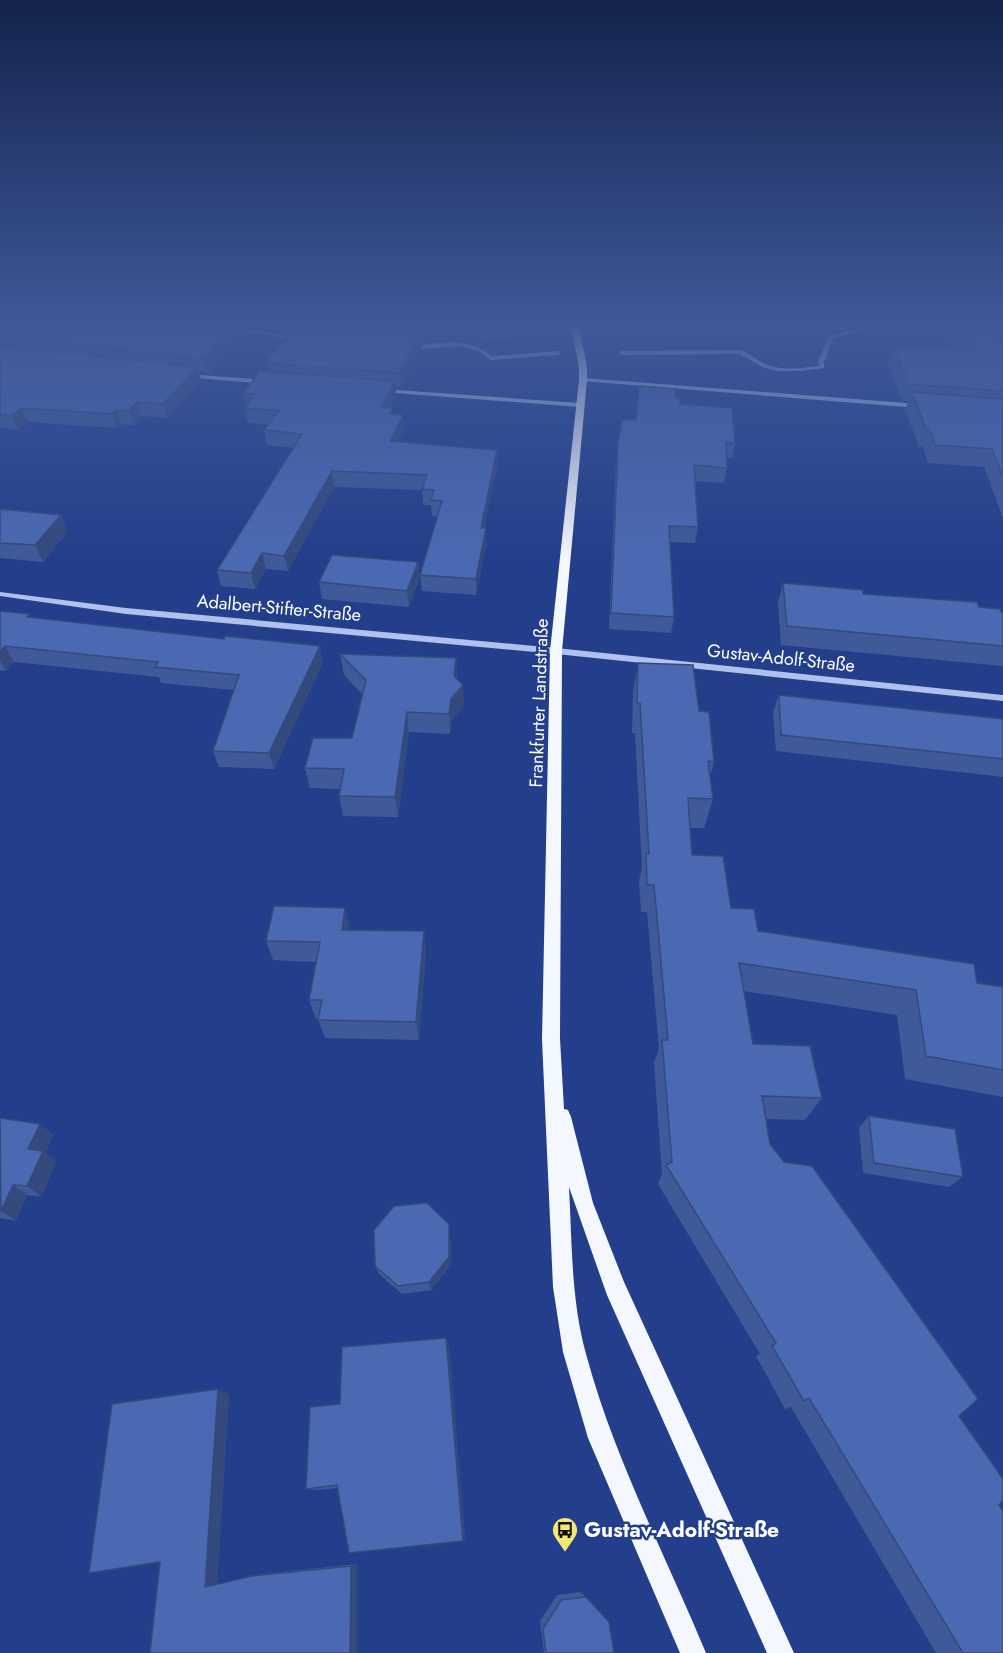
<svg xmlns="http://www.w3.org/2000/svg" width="1003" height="1653" viewBox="0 0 1003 1653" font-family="Jost,sans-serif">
	<rect width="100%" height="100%" fill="#233f8b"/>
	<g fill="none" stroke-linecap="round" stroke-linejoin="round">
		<g fill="#a4baec" fill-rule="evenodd">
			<polygon points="223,327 238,327 302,339 299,341"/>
			<path d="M864 327H875L833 338 824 362V368L801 371H777L762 367 740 354 621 355 618 353 621 351 740 350C750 353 756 360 765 364 781 371 803 368 819 366L818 362 829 336Z"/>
			<path d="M451 342C467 343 479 346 492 356L558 351 561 353 558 355 491 360 480 352 462 346 407 350 404 348 407 346Z"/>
		</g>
		<g fill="#b0c1eb" fill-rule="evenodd">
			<polygon points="188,374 265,380 268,382 265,384 186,377 186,375"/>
			<polygon points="583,378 919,404 922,406 919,408 581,381 580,380"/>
			<polygon points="383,389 580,403 583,405 580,407 381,392 381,390"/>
			<polygon points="0,592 126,608 556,648 1003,695 1003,701 556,654 126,614 0,596"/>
		</g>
		<path fill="#f5f7fe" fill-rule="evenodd" d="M571 327H579L587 367V380L562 651 560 1039 564 1109 568 1110 571 1117 593 1203 624 1282 794 1653H767L607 1295 569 1187C572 1242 571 1300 586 1354 614 1458 665 1554 706 1653H680L588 1438 563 1352 553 1287 542 1039 550 651 579 380V367Z"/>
	</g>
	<g fill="#405a99">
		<polygon points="0,327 227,334 224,327 249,327 232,346 229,340 231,347 208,373 199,372 201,380 167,418 142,416 134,425 121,424 117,428 28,422 18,430 0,427"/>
		<polygon points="294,327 431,327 429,338 426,338 401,387 395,387 396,396 390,408 393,415 403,415 404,430 398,442 497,450 497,466 484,528 486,528 486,544 476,595 422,591 420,575 438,516 432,516 431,505 423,505 422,490 334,487 288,571 266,569 255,589 221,586 217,570 293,448 267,445 264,430 268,425 248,423 245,408 246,406 243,393 268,372 266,363"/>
		<polygon points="476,327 514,327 513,339 478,340"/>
		<polygon points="626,327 666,327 665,335 630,336"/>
		<polygon points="936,327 995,327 1003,346 1003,518 984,467 928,463 923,447 919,447 905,409 908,401 902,401 888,363 894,346 954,349"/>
		<polygon points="675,397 680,404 735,443 732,458 727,458 727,468 724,483 695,481 698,527 695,543 670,542 674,617 671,633 609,629 616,460 618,444"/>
		<polygon points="0,509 68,531 43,562 0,558"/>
		<polygon points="418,562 419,579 409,607 322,599 319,582"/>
		<polygon points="783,583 863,594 979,607 1003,613 1003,666 781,645 778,602"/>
		<polygon points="0,611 32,618 323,662 274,769 219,767 213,751 234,690 161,683 159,677 14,662 6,671 0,670"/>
		<polygon points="340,654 457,680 464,706 452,720 450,734 409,732 398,817 343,816 339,796 340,789 310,788 305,768 352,738 362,694 344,675"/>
		<polygon points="638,663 699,711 714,762 710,776 713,799 704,828 690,828 692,855 731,908 758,931 977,983 1003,987 1003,1097 905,1079 897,1015 744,991 753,1044 822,1098 805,1120 766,1119 770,1144 959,1416 999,1505 1003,1653 936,1653 791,1407 785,1409 756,1356 760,1354 658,1184 662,1174 654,1063 659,1049 647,912 641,912 639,881 642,868 635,733 632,733 633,693"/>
		<polygon points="779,695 1003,719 1003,777 776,751 773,712"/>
		<polygon points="350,928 350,930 424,931 426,951 419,1040 325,1038 318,1019 316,1019 309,1000 316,962 273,960 266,941"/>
		<polygon points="869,1116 963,1177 949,1187 863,1173 859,1128"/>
		<polygon points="0,1118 40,1124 53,1135 45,1153 56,1162 41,1197 27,1195 16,1221 0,1218"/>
		<polygon points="450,1233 451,1265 431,1290 402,1294 379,1274 375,1266"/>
		<polygon points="449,1346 465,1540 338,1488 316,1490 306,1489 340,1404"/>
		<polygon points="229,1394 217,1584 263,1574 357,1564 357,1653 160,1562 89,1573"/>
		<polygon points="580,1592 586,1597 614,1653 544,1653 540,1621 557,1595"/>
	</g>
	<g fill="#344a7d">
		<polygon points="234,327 249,327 232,346 229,333"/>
		<polygon points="423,327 425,327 426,338 401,387 399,373"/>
		<polygon points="428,327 431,327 429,338"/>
		<polygon points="228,334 231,347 208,373 205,359"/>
		<polygon points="198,367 201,380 167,418 163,404"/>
		<polygon points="395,381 396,396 383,422 381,407"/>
		<polygon points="137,402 142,416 134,425 129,411"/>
		<polygon points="22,408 28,422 18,430 11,416"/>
		<polygon points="116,410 121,424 117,428 112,414"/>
		<polygon points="403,415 404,430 391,456 390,441"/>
		<polygon points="497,450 497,466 481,544 481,528"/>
		<polygon points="332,471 334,487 288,571 284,556"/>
		<polygon points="61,515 68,531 43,562 35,545"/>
		<polygon points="486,528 486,544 476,595 476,579"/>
		<polygon points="262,553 266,569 255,589 251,573"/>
		<polygon points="418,562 419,579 409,607 407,591"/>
		<polygon points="5,646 14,662 6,671 0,660 0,651"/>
		<polygon points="320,646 323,662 274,769 269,753"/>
		<polygon points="456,658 458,679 455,694 463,685 464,706 452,720 450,734 449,714"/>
		<polygon points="407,712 409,732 398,817 395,797"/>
		<polygon points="345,908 350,928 347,949 342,930"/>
		<polygon points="424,931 426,951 419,1040 416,1022"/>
		<polygon points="40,1124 53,1135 45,1153 56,1162 41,1197 27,1186 28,1149"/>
		<polygon points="13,1185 27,1195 16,1221 1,1211"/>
		<polygon points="449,1224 450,1233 451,1265 431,1290 429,1282"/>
		<polygon points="446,1338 449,1346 465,1540 463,1541"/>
		<polygon points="218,1389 229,1394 217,1584 205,1587"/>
		<polygon points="357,1564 357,1653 350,1653 351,1566"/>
	</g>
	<g fill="#4b69b2" stroke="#344a7d" stroke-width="1.5">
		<polygon points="0,327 127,327 175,332 228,334 205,359 0,337"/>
		<polygon points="226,327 234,327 229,333"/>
		<polygon points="294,327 423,327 399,373 266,363"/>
		<polygon points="956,327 995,327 1003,346 1003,391 908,384 894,346 975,350"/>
		<polygon points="0,346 198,367 163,404 137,402 129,411 116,410 112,414 22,408 11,416 0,414"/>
		<polygon points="260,371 395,381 381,407 393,408 389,414 403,415 390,441 497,450 481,528 486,528 476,579 420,575 442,501 431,500 434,490 422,489 427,475 332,471 284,556 262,553 251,573 217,570 302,434 264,430 279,411 245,408 255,394 243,393"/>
		<polygon points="639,386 676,389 675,397 680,398 680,404 732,408 735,443 726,442 727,468 694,465 698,527 669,526 674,617 611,613 618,444 622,419 636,420"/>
		<polygon points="912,392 1003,399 1003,477 992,449 935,445 930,430 926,429"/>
		<polygon points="0,509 61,515 35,545 0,543"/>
		<polygon points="332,555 418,562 407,591 319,582"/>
		<polygon points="783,583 863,590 863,594 977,602 979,607 1000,609 1001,612 1003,613 1003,646 787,626"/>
		<polygon points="0,611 30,614 27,617 224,639 225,636 320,646 269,753 213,751 239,675 155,667 158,662 5,646 0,651"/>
		<polygon points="340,654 456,658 454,676 463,685 451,699 449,714 407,712 395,797 339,796 344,769 305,768 313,738 352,738 366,680"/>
		<polygon points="638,663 693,665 699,711 709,712 714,762 708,761 713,799 688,798 692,855 723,856 731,908 754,909 758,931 974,964 977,983 1003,987 1003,1070 926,1056 916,990 739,963 753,1044 810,1046 822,1098 762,1096 770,1144 784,1162 812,1166 978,1399 959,1416 1003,1479 1003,1500 999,1505 1003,1511 1003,1653 963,1653 809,1398 804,1401 772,1346 776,1343 666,1165 672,1162 662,1040 668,1040 654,885 647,885 646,853 649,854 640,703 637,703"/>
		<polygon points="779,695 1003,719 1003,759 781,735"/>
		<polygon points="274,906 345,908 342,930 424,931 416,1022 318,1020 322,1000 309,1000 320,942 266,941"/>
		<polygon points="869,1116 955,1129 963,1177 874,1163"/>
		<polygon points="0,1118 40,1124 28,1149 43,1151 27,1186 13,1185 1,1211"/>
		<polygon points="427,1203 449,1224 449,1257 429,1282 398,1286 375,1266 374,1230 394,1206"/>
		<polygon points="446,1338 463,1541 349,1553 337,1485 306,1489 310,1407 340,1404 342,1347"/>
		<polygon points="218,1389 205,1587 252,1576 351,1566 350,1653 150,1653 160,1562 89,1573 112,1404"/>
		<polygon points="586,1597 609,1622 614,1653 546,1653 543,1629 561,1600"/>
	</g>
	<linearGradient id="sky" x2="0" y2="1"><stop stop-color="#13234c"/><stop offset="0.58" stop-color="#3f5898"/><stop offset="1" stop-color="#3f5898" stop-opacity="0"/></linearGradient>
	<rect width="1003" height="559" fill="url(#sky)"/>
	<defs>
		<g id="bus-pin" transform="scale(1.35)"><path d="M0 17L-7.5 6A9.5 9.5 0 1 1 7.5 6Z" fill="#f6e673" stroke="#233f8b"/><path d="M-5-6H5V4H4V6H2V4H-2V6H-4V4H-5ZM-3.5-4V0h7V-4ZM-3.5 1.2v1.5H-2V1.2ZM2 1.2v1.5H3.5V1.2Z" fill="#111"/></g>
	</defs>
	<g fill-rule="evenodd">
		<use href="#bus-pin" x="565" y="1530"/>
	</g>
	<g text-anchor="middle" stroke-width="5" stroke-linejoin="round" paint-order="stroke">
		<g font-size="18" fill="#fff" stroke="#233f8b">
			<text transform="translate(279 608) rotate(5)" y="6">Adalbert-Stifter-Straße</text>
			<text transform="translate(781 658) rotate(6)" y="6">Gustav-Adolf-Straße</text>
			<text transform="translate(539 703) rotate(-88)" y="6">Frankfurter Landstraße</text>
		</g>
		<g font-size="21" font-weight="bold" fill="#fff" stroke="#233f8b" text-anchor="start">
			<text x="584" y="1537">Gustav-Adolf-Straße</text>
		</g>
	</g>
</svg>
